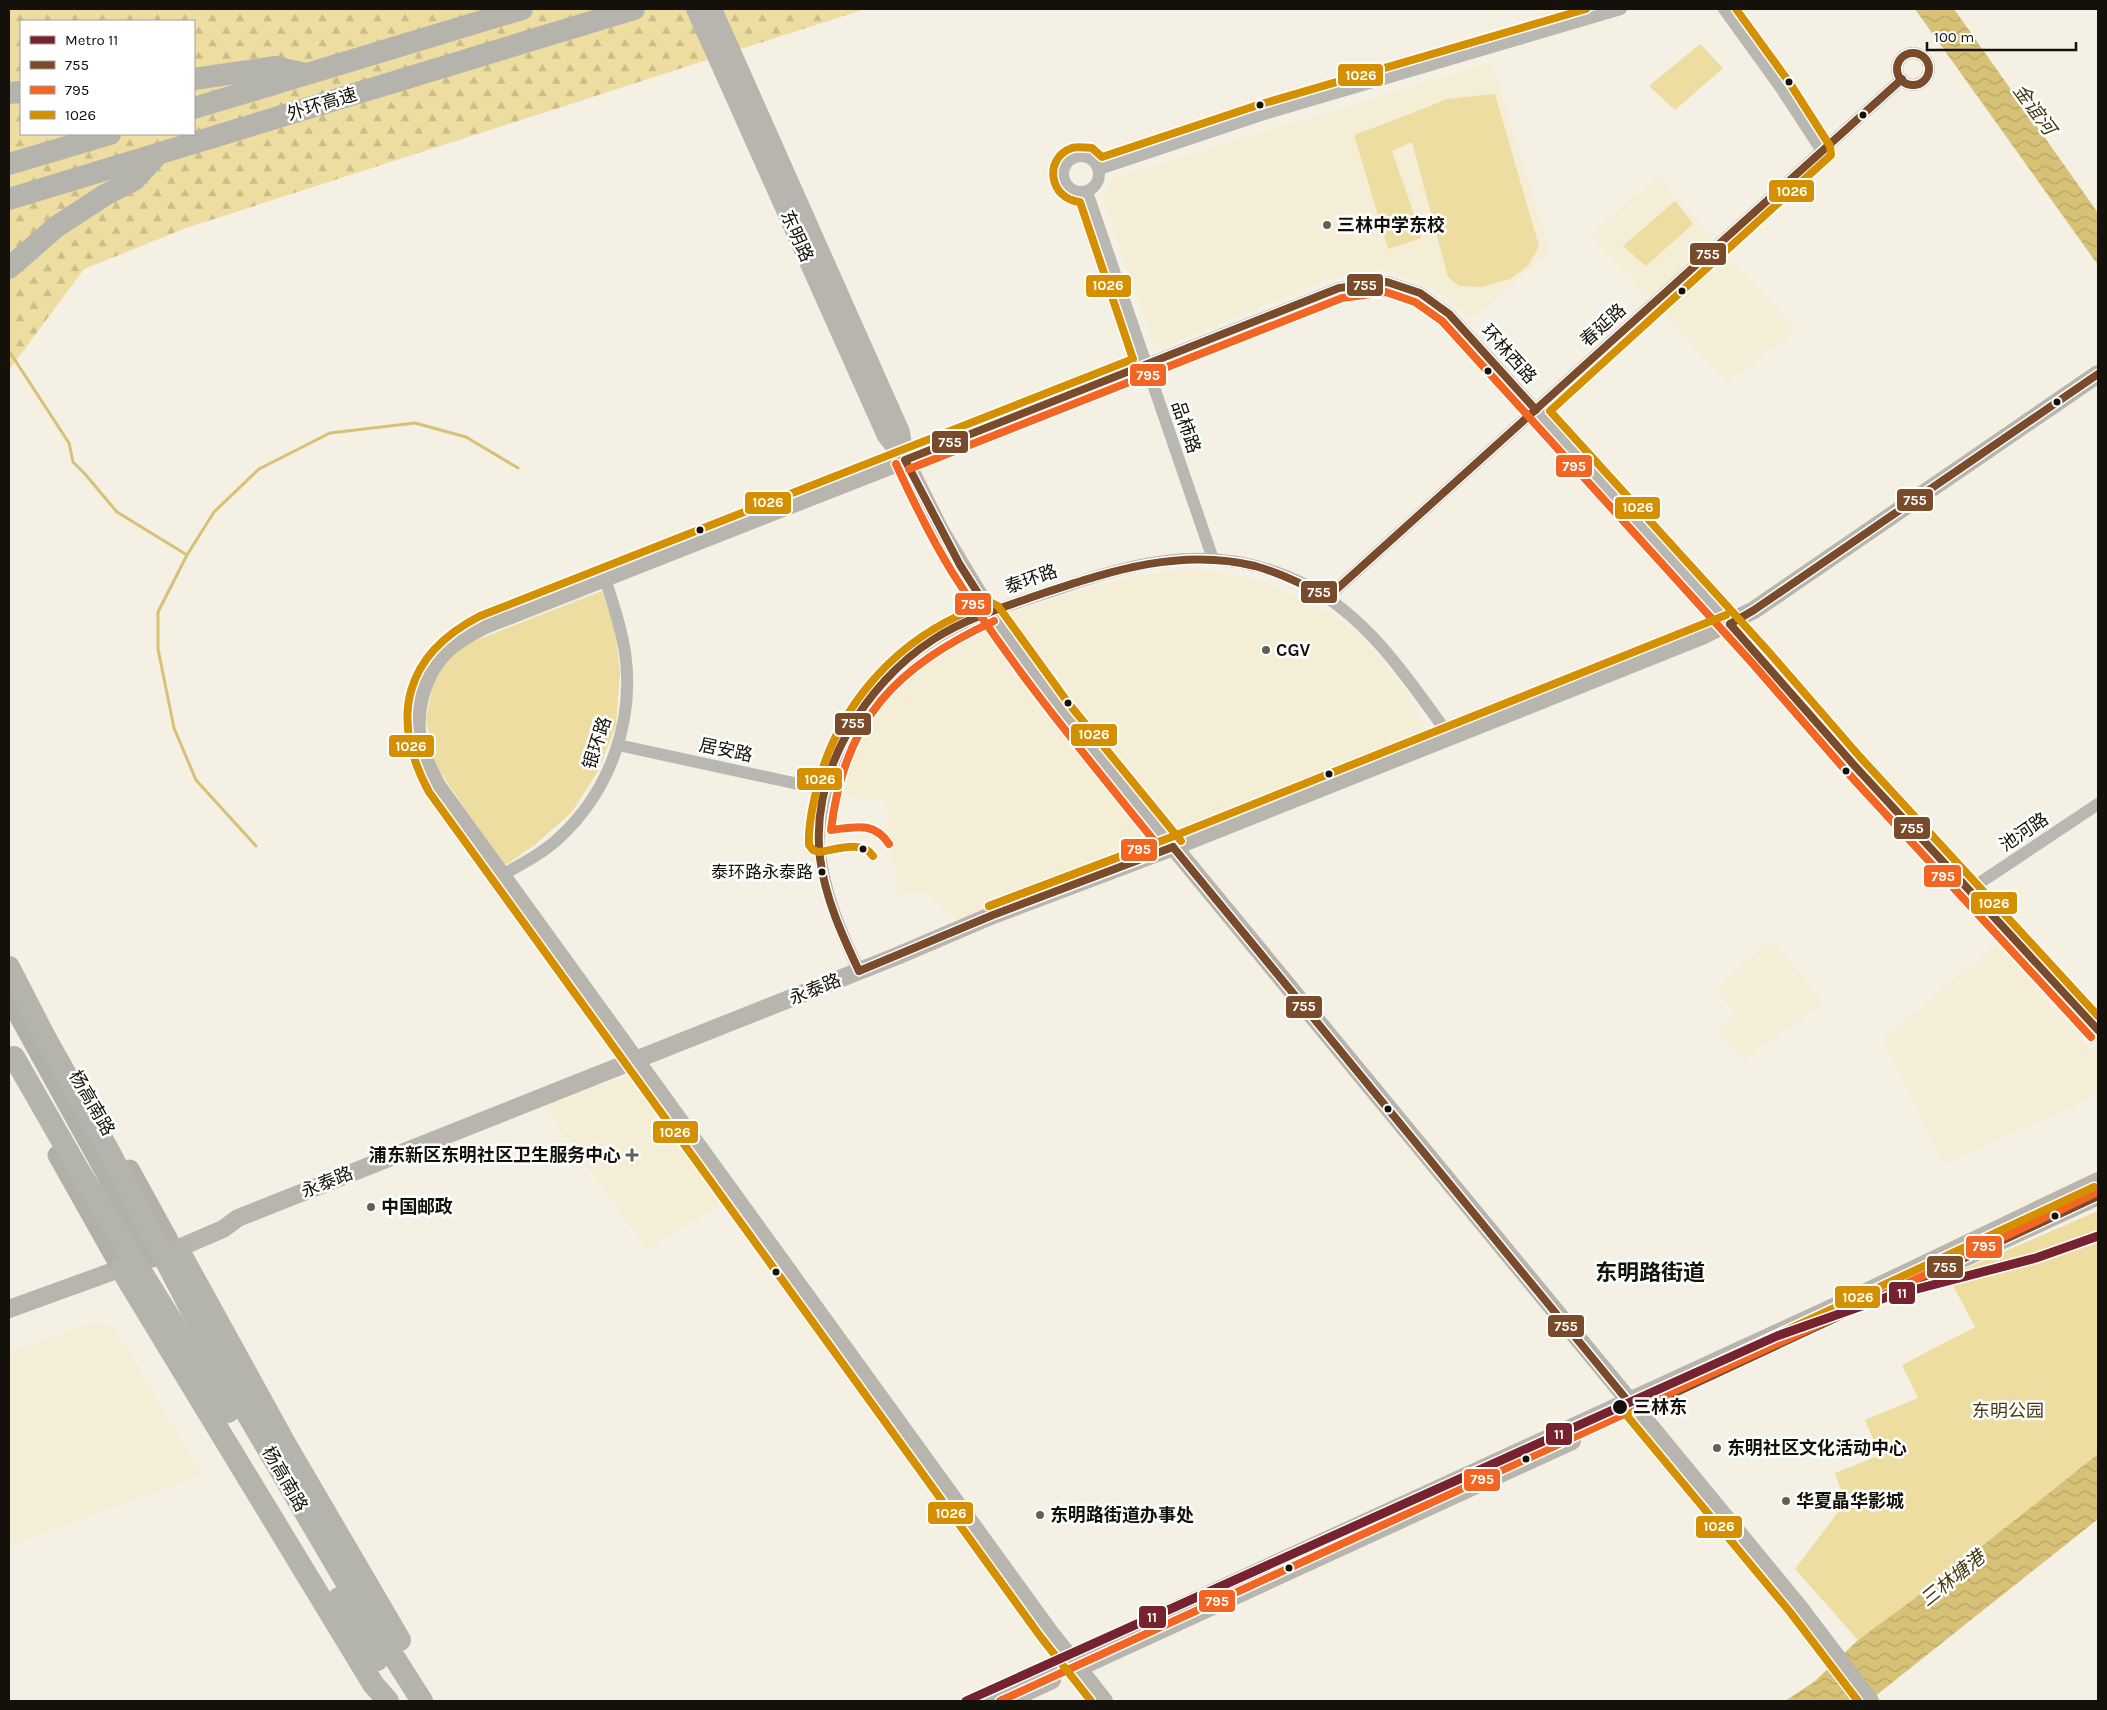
<svg xmlns="http://www.w3.org/2000/svg" width="2107" height="1710" viewBox="0 0 2107 1710" font-family="Karla,'Noto Sans SC',sans-serif">
	<defs>
		<pattern id="forest-firs" width="22" height="20" patternUnits="userSpaceOnUse" patternTransform="scale(1.25)"><rect width="22" height="20" fill="#eedda0"/><path d="M5 1l3.5 6h-7zM16 11l3.5 6h-7z" fill="#cbbd88"/></pattern>
		<pattern id="water-waves" width="16" height="10" patternUnits="userSpaceOnUse" patternTransform="scale(1.25)"><rect width="16" height="10" fill="#d7c176"/><path d="M0 5q4-4 8 0t8 0" fill="none" stroke="#b8a565"/></pattern>
	</defs>
	<rect width="100%" height="100%" fill="#f4f0e3"/>
	<g fill="#f5eed7">
		<polygon points="1492,62 1550,251 1472,319 1451,301 1417,280 1380,269 1331,278 1156,350 1103,199 1113,178"/>
		<polygon points="1658,176 1726,254 1796,330 1728,382 1591,236"/>
		<polygon points="1190,568 1257,579 1327,612 1362,636 1402,684 1428,735 958,920 927,893 898,894 885,801 835,796 860,733 914,665 973,630 1017,610 1113,581"/>
		<polygon points="1771,941 1823,1003 1744,1059 1719,1033 1735,1014 1716,989"/>
		<polygon points="1997,944 2098,1058 2098,1095 1944,1164 1883,1040"/>
		<polygon points="630,1074 719,1205 647,1249 544,1106"/>
		<polygon points="98,1323 115,1328 202,1475 9,1546 9,1352 89,1324"/>
	</g>
	<g fill="#eedda0">
		<polygon points="1700,44 1723,68 1675,110 1649,86"/>
		<polygon points="1495,94 1539,246 1528,266 1510,279 1482,287 1459,286 1448,277 1412,142 1392,151 1422,238 1388,249 1354,135 1405,116 1447,99"/>
		<polygon points="1675,201 1693,224 1646,266 1623,246"/>
		<polygon points="602,591 615,630 620,672 616,726 598,771 572,812 536,844 504,866 434,763 426,719 433,684 449,657 469,643"/>
		<polygon points="2098,1211 2098,1454 1938,1581 1858,1640 1795,1569 1845,1503 1835,1473 1880,1455 1865,1420 1918,1398 1902,1365 1975,1327 1948,1276"/>
	</g>
	<path fill="url(#forest-firs)" fill-rule="evenodd" d="M9 9H865L186 228 84 269 9 370ZM21 21H194V134H21Z"/>
	<g fill="url(#water-waves)">
		<polygon points="1915,9 1954,9 2098,213 2098,265"/>
		<polygon points="2098,1454 2098,1519 1869,1701 1785,1701 1814,1682 1858,1640 1938,1581"/>
	</g>
	<g fill="none" stroke-linecap="round" stroke-linejoin="round">
		<g stroke="#d7c176" stroke-width="3">
			<polyline points="9,351 69,443 73,462 85,474 117,512 187,555"/>
			<polyline points="256,846 196,780 174,728 158,649 158,612 187,555 214,512 259,469 330,433 415,423 466,437 518,468"/>
		</g>
		<g stroke="#b8b7b2" stroke-width="12">
			<polyline points="1724,9 1781,88 1822,151"/>
			<circle cx="1913" cy="69" r="16"/>
			<circle cx="1081" cy="174" r="18"/>
			<polyline points="1099,169 1261,115 1621,9"/>
			<polyline points="1087,192 1213,559"/>
			<polyline points="905,460 1339,288 1387,282 1420,293 1449,314 1760,657 1853,764 2098,1030"/>
			<polyline points="1328,597 1902,79"/>
			<polyline points="618,745 826,790"/>
			<path d="M502 875C522 864 543 853 559 838 610 791 635 721 625 652 621 627 613 603 605 579"/>
			<polyline points="1969,890 2098,804"/>
			<path d="M859 971C840 930 823 890 819 845 818 824 823 802 829 782 847 722 881 672 935 639 972 615 1016 603 1058 589 1144 559 1220 541 1306 585 1369 618 1410 681 1450 737"/>
		</g>
		<g stroke="#b8b5af" stroke-width="18">
			<polyline points="695,9 886,436 905,460 940,530 977,592 1061,710 1798,1606 1870,1701"/>
			<polyline points="713,9 901,432 905,459"/>
			<path d="M905 460 485 625C471 632 458 639 446 650 421 674 410 718 421 751 425 763 431 774 437 786L1048 1630 1104 1701"/>
			<polyline points="167,1253 223,1229 238,1218 897,956 993,915 1173,847 1702,636 1754,610 2098,374"/>
			<polyline points="1953,1263 2098,1196"/>
			<polyline points="9,1309 133,1264"/>
			<polyline points="1082,1666 1572,1441"/>
			<polyline points="977,1701 1864,1293 2098,1181"/>
			<polyline points="1007,1701 1052,1680"/>
		</g>
		<g stroke="#b0afa8" stroke-width="19">
			<polyline points="10,986 11,1003 152,1258"/>
			<polyline points="57,1155 121,1269"/>
			<polyline points="130,1169 169,1240 168,1252 175,1265"/>
		</g>
		<g stroke="#b5b4ac" stroke-width="22">
			<polyline points="194,79 275,67 305,74"/>
			<polyline points="9,93 21,92"/>
			<polyline points="194,108 522,9"/>
			<polyline points="9,164 110,134"/>
			<polyline points="9,199 634,9"/>
			<polyline points="9,268 56,227 105,195 134,180 158,154"/>
			<polyline points="9,967 46,1039"/>
			<polyline points="178,1249 286,1445"/>
			<polyline points="121,1269 373,1684 388,1701"/>
		</g>
		<g stroke="#b5b4ac" stroke-width="22">
			<polyline points="46,1039 110,1153 229,1383 343,1577 422,1701"/>
			<polyline points="14,1057 78,1169 228,1412"/>
			<polyline points="286,1445 400,1640"/>
			<polyline points="339,1598 377,1660"/>
		</g>
		<g stroke="#fff" stroke-width="11">
			<g id="bus-1">
				<circle cx="1913" cy="69" r="16"/>
				<polyline points="990,612 960,565 905,460 1339,288 1387,282 1420,293 1449,314 1536,410"/>
				<polyline points="1730,624 1853,764 2098,1030"/>
				<polyline points="1730,624 1754,610 2098,374"/>
				<polyline points="1173,847 1636,1411 2098,1196"/>
				<path d="M859 971C842 935 825 898 820 858 810 773 864 684 934 639 968 617 1007 606 1044 593 1113 570 1182 548 1255 566 1280 573 1304 585 1328 597L1902 79"/>
				<polyline points="859,971 993,915 1173,847"/>
			</g>
		</g>
		<g stroke="#fff" stroke-width="11">
			<g id="bus-2">
				<path d="M896 464C913 501 931 538 952 572 1012 668 1085 755 1156 843L989 906"/>
				<polyline points="909,469 1342,298 1386,292 1415,302 1442,321 1753,664 1846,771 2091,1037"/>
				<path d="M889 844C874 821 855 827 831 830 844 719 896 667 994 621"/>
				<polyline points="1000,1701 1868,1302 2098,1192"/>
			</g>
		</g>
		<g stroke="#fff" stroke-width="11">
			<g id="bus-3">
				<polyline points="1736,9 1789,82 1830,146 1831,155 1550,411 1767,650 1860,757 2098,1016"/>
				<path d="M873 856C862 839 835 850 819 852L813 850 809 845C808 825 813 803 818 784 838 710 888 649 958 616 968 611 979 605 990 602L998 606 1069 704 1181 841"/>
				<polyline points="989,906 1169,838 1726,615"/>
				<path d="M1091 1701 1040 1636 429 792C389 718 404 655 480 616L1133 359 1080 202C1049 199 1043 158 1072 148 1077 146 1086 148 1092 148L1102 157 1258 105 1586 9"/>
				<path d="M1858 1701 1790 1612 1628 1417C1625 1411 1626 1406 1632 1402L2094 1187"/>
			</g>
		</g>
		<use href="#bus-1" stroke="#7a4b2a" stroke-width="8"/>
		<use href="#bus-2" stroke="#f26522" stroke-width="8"/>
		<use href="#bus-3" stroke="#d59001" stroke-width="8"/>
		<g stroke="#fff" stroke-width="12">
			<polyline id="metro-1" points="966,1701 1777,1336 1890,1296 2036,1258 2098,1236"/>
		</g>
		<use href="#metro-1" stroke="#76232f" stroke-width="9"/>
	</g>
	<g fill="#131109" stroke="#fff" stroke-width="2">
		<circle cx="1789" cy="82" r="4.5"/>
		<circle cx="1260" cy="105" r="4.5"/>
		<circle cx="1863" cy="115" r="4.5"/>
		<circle cx="1682" cy="291" r="4.5"/>
		<circle cx="1488" cy="371" r="4.5"/>
		<circle cx="2057" cy="402" r="4.5"/>
		<circle cx="700" cy="530" r="4.5"/>
		<circle cx="1068" cy="703" r="4.5"/>
		<circle cx="1846" cy="771" r="4.5"/>
		<circle cx="1329" cy="774" r="4.5"/>
		<circle cx="863" cy="849" r="4.5"/>
		<circle cx="822" cy="872" r="4.5"/>
		<circle cx="1388" cy="1109" r="4.5"/>
		<circle cx="2055" cy="1216" r="4.5"/>
		<circle cx="776" cy="1272" r="4.5"/>
		<circle cx="1620" cy="1407" r="8"/>
		<circle cx="1526" cy="1459" r="4.5"/>
		<circle cx="1289" cy="1568" r="4.5"/>
	</g>
	<g fill="#625f55" stroke="#fff" stroke-width="2">
		<circle cx="1327" cy="225" r="5"/>
		<circle cx="1266" cy="650" r="5"/>
		<path d="M629.5 1147.5h5v5h5v5h-5v5h-5v-5h-5v-5h5z"/>
		<circle cx="371" cy="1207" r="5"/>
		<circle cx="1717" cy="1448" r="5"/>
		<circle cx="1786" cy="1501" r="5"/>
		<circle cx="1040" cy="1515" r="5"/>
	</g>
	<g text-anchor="middle" stroke-width="5" stroke-linejoin="round" paint-order="stroke">
		<g font-size="17" fill="#131109" stroke="#fff" text-anchor="end">
			<text x="813" y="878">泰环路永泰路</text>
		</g>
		<g font-size="18" fill="#131109" stroke="#fff">
			<text transform="translate(322 104) rotate(-17)" y="6">外环高速</text>
			<text transform="translate(797 236) rotate(66)" y="6">东明路</text>
			<text transform="translate(1603 325) rotate(-42)" y="6">春延路</text>
			<text transform="translate(1509 354) rotate(48)" y="6">环林西路</text>
			<text transform="translate(1186 427) rotate(71)" y="6">品柿路</text>
			<text transform="translate(1031 579) rotate(-19)" y="6">泰环路</text>
			<text transform="translate(597 743) rotate(-72)" y="6">银环路</text>
			<text transform="translate(726 750) rotate(12)" y="6">居安路</text>
			<text transform="translate(2024 832) rotate(-34)" y="6">池河路</text>
			<text transform="translate(815 989) rotate(-22)" y="6">永泰路</text>
			<text transform="translate(92 1103) rotate(60)" y="6">杨高南路</text>
			<text transform="translate(327 1182) rotate(-22)" y="6">永泰路</text>
			<text transform="translate(285 1479) rotate(60)" y="6">杨高南路</text>
		</g>
		<g font-size="18" font-weight="bold" fill="#131109" stroke="#fff" text-anchor="start">
			<text x="1337" y="231">三林中学东校</text>
			<text x="1276" y="656">CGV</text>
			<text x="621" y="1161" text-anchor="end">浦东新区东明社区卫生服务中心</text>
			<text x="381" y="1213">中国邮政</text>
			<text x="1727" y="1454">东明社区文化活动中心</text>
			<text x="1796" y="1507">华夏晶华影城</text>
			<text x="1050" y="1521">东明路街道办事处</text>
		</g>
		<g font-size="18" font-weight="bold" fill="#131109" stroke="#fff" text-anchor="start">
			<text x="1633" y="1413">三林东</text>
		</g>
		<g font-size="18" fill="#473b11" stroke="#fff">
			<text x="2008" y="1417">东明公园</text>
		</g>
		<g font-size="19" font-style="italic" fill="#43370c" stroke="#fff">
			<text transform="translate(2035 109) rotate(54)" y="7">金谊河</text>
			<text transform="translate(1952 1578) rotate(-39)" y="7">三林塘港</text>
		</g>
		<g font-size="22" font-weight="bold" fill="#131109" stroke="#fff">
			<text x="1650" y="1280">东明路街道</text>
		</g>
	</g>
	<g stroke="#fff" stroke-width="2">
		<rect x="1337" y="63" width="47" height="24" rx="5" fill="#d59001"/>
		<rect x="1768" y="179" width="47" height="24" rx="5" fill="#d59001"/>
		<rect x="1689" y="242" width="38" height="24" rx="5" fill="#7a4b2a"/>
		<rect x="1346" y="273" width="38" height="24" rx="5" fill="#7a4b2a"/>
		<rect x="1085" y="274" width="47" height="24" rx="5" fill="#d59001"/>
		<rect x="1129" y="363" width="38" height="24" rx="5" fill="#f26522"/>
		<rect x="931" y="430" width="38" height="24" rx="5" fill="#7a4b2a"/>
		<rect x="1555" y="454" width="38" height="24" rx="5" fill="#f26522"/>
		<rect x="1896" y="488" width="38" height="24" rx="5" fill="#7a4b2a"/>
		<rect x="744" y="491" width="48" height="24" rx="5" fill="#d59001"/>
		<rect x="1614" y="496" width="47" height="24" rx="5" fill="#d59001"/>
		<rect x="1300" y="580" width="38" height="24" rx="5" fill="#7a4b2a"/>
		<rect x="954" y="592" width="38" height="24" rx="5" fill="#f26522"/>
		<rect x="834" y="712" width="38" height="24" rx="5" fill="#7a4b2a"/>
		<rect x="1070" y="723" width="48" height="24" rx="5" fill="#d59001"/>
		<rect x="388" y="734" width="47" height="24" rx="5" fill="#d59001"/>
		<rect x="796" y="767" width="47" height="24" rx="5" fill="#d59001"/>
		<rect x="1893" y="816" width="38" height="24" rx="5" fill="#7a4b2a"/>
		<rect x="1120" y="838" width="38" height="24" rx="5" fill="#f26522"/>
		<rect x="1923" y="864" width="39" height="24" rx="5" fill="#f26522"/>
		<rect x="1970" y="891" width="48" height="24" rx="5" fill="#d59001"/>
		<rect x="1285" y="995" width="38" height="24" rx="5" fill="#7a4b2a"/>
		<rect x="652" y="1120" width="47" height="24" rx="5" fill="#d59001"/>
		<rect x="1965" y="1235" width="38" height="24" rx="5" fill="#f26522"/>
		<rect x="1926" y="1255" width="38" height="24" rx="5" fill="#7a4b2a"/>
		<rect x="1888" y="1281" width="28" height="24" rx="5" fill="#76232f"/>
		<rect x="1834" y="1285" width="47" height="24" rx="5" fill="#d59001"/>
		<rect x="1547" y="1314" width="38" height="24" rx="5" fill="#7a4b2a"/>
		<rect x="1545" y="1422" width="28" height="24" rx="5" fill="#76232f"/>
		<rect x="1463" y="1468" width="38" height="24" rx="5" fill="#f26522"/>
		<rect x="927" y="1501" width="47" height="24" rx="5" fill="#d59001"/>
		<rect x="1695" y="1515" width="48" height="24" rx="5" fill="#d59001"/>
		<rect x="1198" y="1589" width="38" height="24" rx="5" fill="#f26522"/>
		<rect x="1138" y="1605" width="29" height="24" rx="5" fill="#76232f"/>
	</g>
	<g font-size="14" text-anchor="middle" font-weight="bold" fill="#fff">
		<text x="1361" y="80">1026</text>
		<text x="1792" y="196">1026</text>
		<text x="1708" y="259">755</text>
		<text x="1365" y="290">755</text>
		<text x="1108" y="290">1026</text>
		<text x="1148" y="380">795</text>
		<text x="950" y="447">755</text>
		<text x="1574" y="471">795</text>
		<text x="1915" y="505">755</text>
		<text x="768" y="507">1026</text>
		<text x="1638" y="512">1026</text>
		<text x="1319" y="597">755</text>
		<text x="973" y="609">795</text>
		<text x="853" y="728">755</text>
		<text x="1094" y="739">1026</text>
		<text x="411" y="751">1026</text>
		<text x="820" y="784">1026</text>
		<text x="1912" y="833">755</text>
		<text x="1139" y="854">795</text>
		<text x="1943" y="881">795</text>
		<text x="1994" y="908">1026</text>
		<text x="1304" y="1011">755</text>
		<text x="675" y="1137">1026</text>
		<text x="1984" y="1251">795</text>
		<text x="1945" y="1272">755</text>
		<text x="1902" y="1298">11</text>
		<text x="1858" y="1302">1026</text>
		<text x="1566" y="1331">755</text>
		<text x="1559" y="1439">11</text>
		<text x="1482" y="1484">795</text>
		<text x="951" y="1518">1026</text>
		<text x="1719" y="1531">1026</text>
		<text x="1217" y="1606">795</text>
		<text x="1152" y="1622">11</text>
	</g>
	<rect width="2107" height="1710" fill="none" stroke="#131109" stroke-width="20"/>
	<rect x="20" y="20" width="175" height="115" fill="#ffffff" stroke="#a1a09d"/>
	<rect x="30" y="36" width="25" height="8" fill="#76232f" stroke="#a1a09d"/>
	<text x="65" y="45" font-size="15" fill="#131109">Metro 11</text>
	<rect x="30" y="61" width="25" height="8" fill="#7a4b2a" stroke="#a1a09d"/>
	<text x="65" y="70" font-size="15" fill="#131109">755</text>
	<rect x="30" y="86" width="25" height="8" fill="#f26522" stroke="#a1a09d"/>
	<text x="65" y="95" font-size="15" fill="#131109">795</text>
	<rect x="30" y="111" width="25" height="8" fill="#d59001" stroke="#a1a09d"/>
	<text x="65" y="120" font-size="15" fill="#131109">1026</text>
	<path d="M1927 42v8h149v-8" fill="none" stroke="#131109" stroke-width="2.5"/>
	<text x="1934" y="42" font-size="15" fill="#131109" stroke="#ffffff" stroke-width="4" paint-order="stroke">100 m</text>
</svg>
